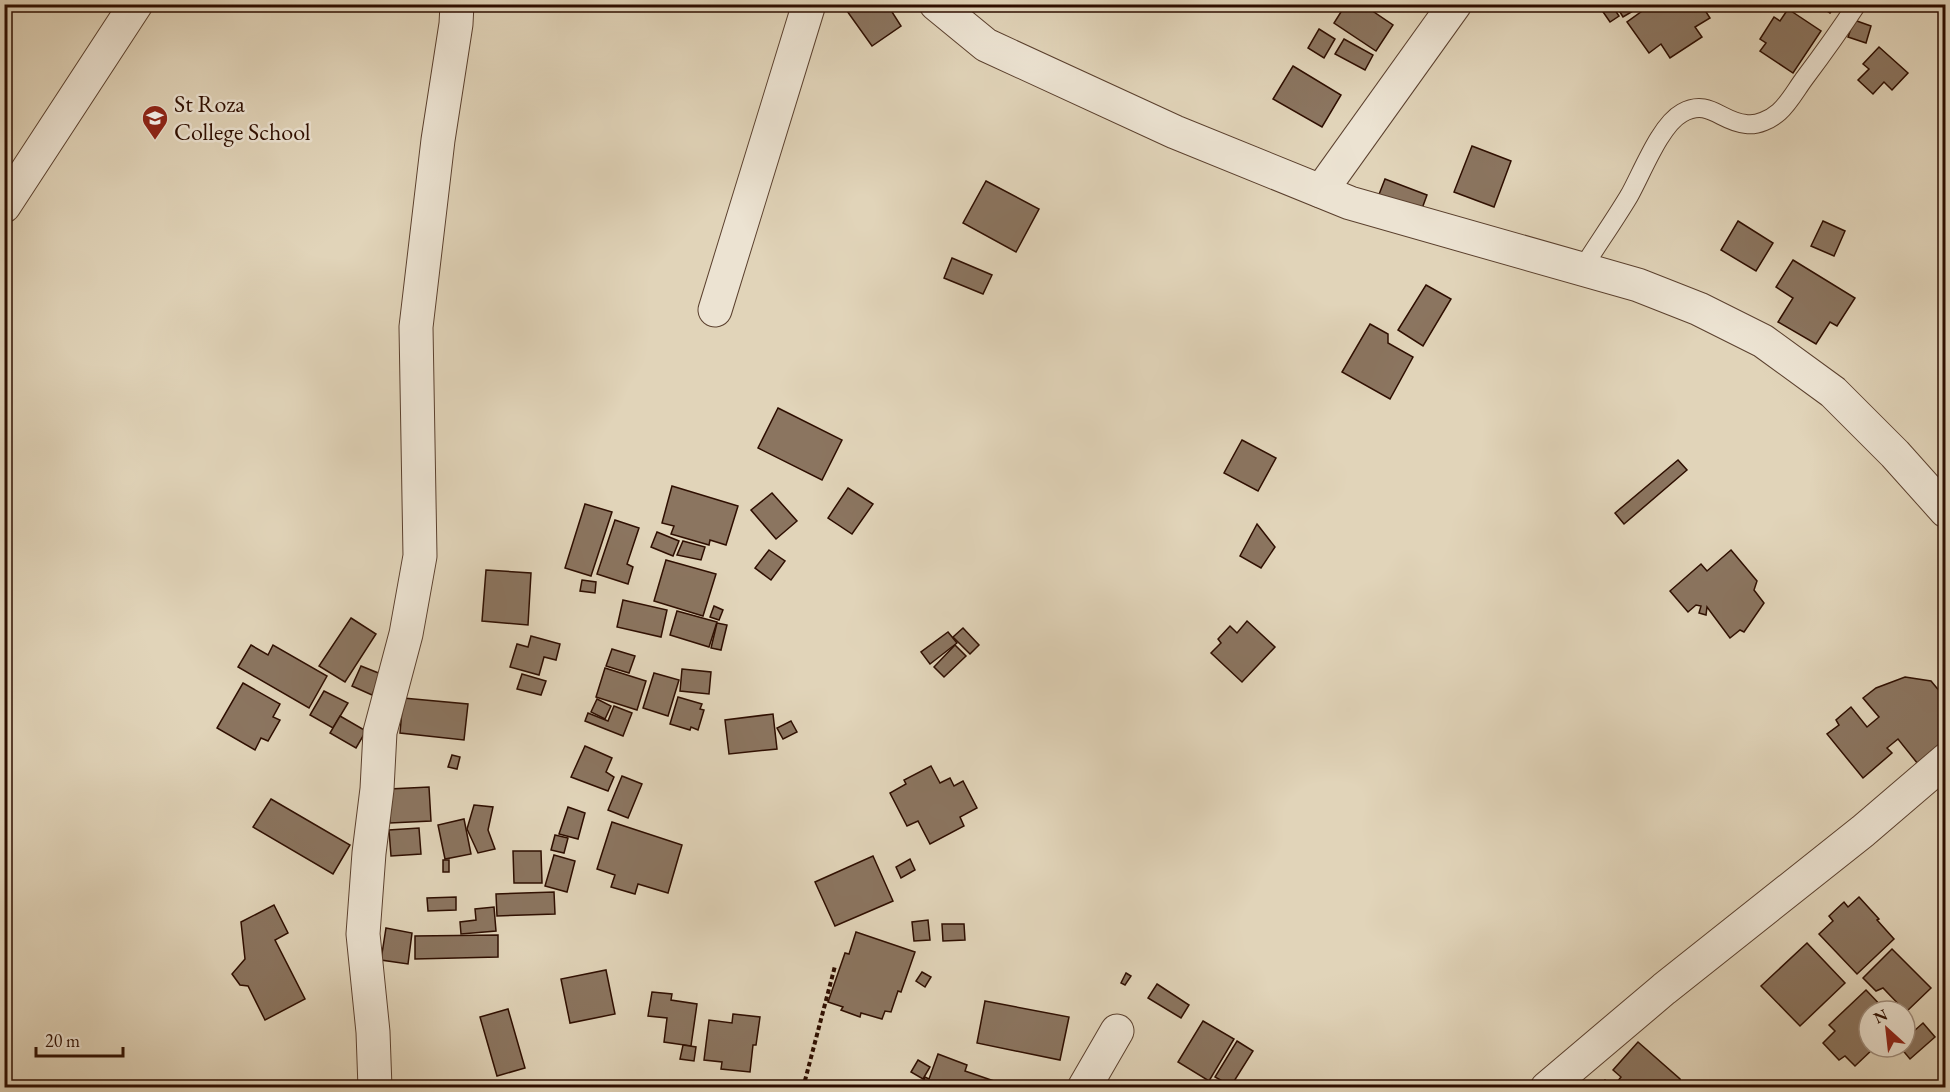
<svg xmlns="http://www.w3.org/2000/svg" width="1950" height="1092" viewBox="0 0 1950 1092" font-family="'EB Garamond',serif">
	<rect width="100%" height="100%" fill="#e1d4b9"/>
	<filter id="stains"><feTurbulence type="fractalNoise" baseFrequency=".00333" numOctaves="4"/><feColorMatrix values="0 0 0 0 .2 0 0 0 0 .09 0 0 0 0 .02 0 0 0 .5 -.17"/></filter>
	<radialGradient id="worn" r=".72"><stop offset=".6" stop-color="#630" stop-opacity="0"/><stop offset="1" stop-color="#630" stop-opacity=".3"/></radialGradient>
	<g fill="#8b7560" stroke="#2e0e00" stroke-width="1.5">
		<polygon points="842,4 887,4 901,26 872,46"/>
		<polygon points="1346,4 1362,4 1393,25 1376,51 1334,23"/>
		<polygon points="1601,4 1611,4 1619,16 1610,22 1599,6"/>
		<polygon points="1615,4 1645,4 1623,17"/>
		<polygon points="1652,4 1701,4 1710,18 1695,27 1702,37 1670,58 1661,44 1649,53 1627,22"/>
		<polygon points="1816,4 1836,4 1830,13"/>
		<polygon points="1788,9 1821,31 1793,73 1760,51 1766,43 1760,39 1774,17 1780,21"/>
		<polygon points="1854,20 1871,26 1866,43 1848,37"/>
		<polygon points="1319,29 1335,39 1324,58 1308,48"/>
		<polygon points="1344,39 1373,55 1365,70 1335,54"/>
		<polygon points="1879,47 1908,73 1892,90 1884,82 1873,94 1858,80 1869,69 1863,64"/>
		<polygon points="1293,66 1341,95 1322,127 1273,99"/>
		<polygon points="1472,146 1511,161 1494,207 1454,192"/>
		<polygon points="1385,179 1427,195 1420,214 1378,197"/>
		<polygon points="986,181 1039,209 1016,252 963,223"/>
		<polygon points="1738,221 1773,243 1756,271 1721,250"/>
		<polygon points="1823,221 1845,231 1834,256 1811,246"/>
		<polygon points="952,258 992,275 983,294 944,278"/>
		<polygon points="1793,260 1855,298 1837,326 1830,322 1816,344 1778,322 1793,298 1776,287"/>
		<polygon points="1426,285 1451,299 1423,346 1398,330"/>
		<polygon points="1370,324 1388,334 1388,343 1413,357 1390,399 1342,372"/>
		<polygon points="778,408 842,440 822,480 758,448"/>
		<polygon points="1242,440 1276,458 1258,491 1224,473"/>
		<polygon points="1678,460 1687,470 1624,524 1615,513"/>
		<polygon points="672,486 738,506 726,545 710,540 709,545 671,534 674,526 662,523"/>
		<polygon points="848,488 873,504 852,534 828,518"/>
		<polygon points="772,493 797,521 776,539 751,510"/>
		<polygon points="585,504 612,512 591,576 565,568"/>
		<polygon points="615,520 639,528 627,564 633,567 628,584 597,574"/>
		<polygon points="1257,524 1275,547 1261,568 1240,556"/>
		<polygon points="657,532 679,541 673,556 651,547"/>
		<polygon points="683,541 705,547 701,560 677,555"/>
		<polygon points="769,550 785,561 771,580 755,568"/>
		<polygon points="1731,550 1757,581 1754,590 1764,603 1744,632 1740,630 1730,638 1707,607 1706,615 1699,613 1701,606 1696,605 1688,612 1670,591 1701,564 1707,571"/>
		<polygon points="666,560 716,574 703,616 654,601"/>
		<polygon points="486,570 531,573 528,625 482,621"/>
		<polygon points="582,580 596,582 595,593 580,591"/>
		<polygon points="623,600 667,610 661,637 617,627"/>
		<polygon points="714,606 723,610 719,620 710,617"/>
		<polygon points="677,611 717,622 709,647 670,635"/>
		<polygon points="351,618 376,634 345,682 319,666"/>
		<polygon points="1247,621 1275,647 1242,682 1211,653 1221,643 1218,639 1230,626 1237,633"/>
		<polygon points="717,623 727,625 721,650 711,648"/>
		<polygon points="963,628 979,645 970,654 953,637"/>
		<polygon points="948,632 957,643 930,664 921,652"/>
		<polygon points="531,636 560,644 556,660 544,657 539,675 510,667 517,644 528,647"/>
		<polygon points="251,645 268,655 273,645 327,676 309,708 238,667"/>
		<polygon points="955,645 966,656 944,677 934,667"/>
		<polygon points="612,649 635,656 629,673 606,666"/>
		<polygon points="361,666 381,674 372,695 352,686"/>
		<polygon points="605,668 646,681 637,710 596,697"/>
		<polygon points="682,669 711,672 709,694 680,691"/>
		<polygon points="654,673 679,680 668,716 643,708"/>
		<polygon points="522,674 546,681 541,695 517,689"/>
		<polygon points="1905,677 1931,681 1946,699 1946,741 1918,764 1898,739 1887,748 1892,753 1863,778 1827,734 1839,725 1836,720 1851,707 1867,727 1879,717 1863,698 1876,688"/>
		<polygon points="243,683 280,704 273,717 280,720 268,741 261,738 255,750 217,728"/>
		<polygon points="324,691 348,703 333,728 310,715"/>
		<polygon points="678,697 702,704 700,709 704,710 698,730 691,727 690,730 670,724"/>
		<polygon points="403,698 468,704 464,740 400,733"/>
		<polygon points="597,699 611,706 605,719 591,712"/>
		<polygon points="614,706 632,713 623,736 585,721 588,713 608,721"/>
		<polygon points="773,714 777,749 729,754 725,720"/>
		<polygon points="340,716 366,731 356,748 330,733"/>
		<polygon points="791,721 797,732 783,739 777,728"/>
		<polygon points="585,746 612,758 606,772 614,777 608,791 571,777"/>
		<polygon points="452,755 460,757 457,769 448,767"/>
		<polygon points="931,766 940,783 950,778 954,786 963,781 977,808 960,817 964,826 930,844 918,821 907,826 890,793 906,784 904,780"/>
		<polygon points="622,776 642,784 628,818 608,810"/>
		<polygon points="429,787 431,821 390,823 389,789"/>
		<polygon points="271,799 350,845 333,874 253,827"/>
		<polygon points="474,805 493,807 488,830 495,849 478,853 467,829"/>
		<polygon points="568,807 585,813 578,839 559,834"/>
		<polygon points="464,819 471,854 445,859 438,825"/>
		<polygon points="612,822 682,845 668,893 638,884 635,894 611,887 615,875 597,869"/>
		<polygon points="419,828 421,854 391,856 389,830"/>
		<polygon points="555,835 568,838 564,853 551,850"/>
		<polygon points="513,851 541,851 542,883 514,883"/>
		<polygon points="554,855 575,861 567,892 545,886"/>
		<polygon points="873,856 893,901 835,926 815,882"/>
		<polygon points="910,859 915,870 901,878 896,867"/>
		<rect x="443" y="860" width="6" height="12"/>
		<polygon points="554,892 555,914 497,916 496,894"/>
		<polygon points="456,897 456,910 428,911 427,898"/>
		<polygon points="1859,897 1879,919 1877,920 1894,939 1857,974 1819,934 1833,921 1829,916 1844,902 1848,907"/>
		<polygon points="274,905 288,933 275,940 305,999 265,1020 248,986 240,985 232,974 245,959 241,922"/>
		<polygon points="494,907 496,931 461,934 460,922 476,920 475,909"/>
		<polygon points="928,920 930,940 914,941 912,922"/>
		<polygon points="942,924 964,924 965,940 943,941"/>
		<polygon points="386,928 412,933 408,964 381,960"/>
		<polygon points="856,932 915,952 901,992 898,991 891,1012 885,1011 882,1019 861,1013 860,1017 841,1010 843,1007 828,1002 845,953 849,954"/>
		<polygon points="498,935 498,957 415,959 415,936"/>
		<polygon points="1807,943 1845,983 1800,1026 1761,986"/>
		<polygon points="1892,949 1931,988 1906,1012 1883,988 1876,991 1863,978"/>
		<polygon points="606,970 615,1014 570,1023 561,979"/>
		<polygon points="922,972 931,977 925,987 916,981"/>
		<polygon points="1126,973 1131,976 1125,985 1121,983"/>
		<polygon points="1157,984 1189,1005 1181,1018 1148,998"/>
		<polygon points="1866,990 1886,1011 1869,1011 1869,1047 1875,1047 1855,1066 1845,1056 1839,1060 1823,1043 1835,1031 1829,1025"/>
		<polygon points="652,992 672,994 671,1000 697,1004 691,1046 664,1042 667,1018 648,1016"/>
		<polygon points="985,1001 1069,1017 1060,1060 977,1043"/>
		<polygon points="508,1009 525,1068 497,1076 480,1017"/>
		<polygon points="733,1014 760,1017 756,1045 753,1045 750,1072 721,1069 722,1062 704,1060 709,1020 732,1023"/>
		<polygon points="1203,1021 1234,1039 1209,1081 1178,1062"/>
		<polygon points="1923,1023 1935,1037 1910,1059 1900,1047 1905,1047 1905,1039"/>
		<polygon points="1237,1041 1253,1051 1231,1086 1215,1077"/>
		<polygon points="1638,1042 1680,1079 1682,1088 1599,1088 1605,1080 1613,1087 1621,1077 1613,1070"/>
		<polygon points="683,1045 696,1047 694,1061 680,1059"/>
		<polygon points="938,1054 967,1065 965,1071 994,1081 991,1088 921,1088 925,1077 929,1079"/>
		<polygon points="918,1060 930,1067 923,1079 911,1072"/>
	</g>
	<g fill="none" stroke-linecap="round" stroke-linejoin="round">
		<g stroke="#5b402e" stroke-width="20">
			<path id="service" d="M1582 269C1597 245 1614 221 1629 196 1642 173 1660 125 1682 113 1709 98 1721 122 1746 124 1757 126 1771 119 1779 112 1789 103 1796 90 1804 79 1822 55 1840 30 1857 4"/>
		</g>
		<g stroke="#5b402e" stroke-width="35">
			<g id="minor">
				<polyline points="936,4 986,45 1175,132 1350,203 1638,285 1699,309 1763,341 1833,392 1895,454 1946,511"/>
				<polyline points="1321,191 1455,4"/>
				<polyline points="4,206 136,4"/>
				<polyline points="715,310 809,4"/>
				<polyline points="375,1088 373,1032 363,934 369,853 377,789 380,732 406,634 420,556 416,327 438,140 456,24 457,4"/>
				<polyline points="1084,1088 1117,1031"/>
				<polyline points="1547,1088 1664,989 1863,831 1946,760"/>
			</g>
		</g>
		<polyline stroke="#2e0e00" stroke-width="4" stroke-dasharray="4.5 3" stroke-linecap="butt" points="803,1088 835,966"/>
		<use href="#service" stroke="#ece3d2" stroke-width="18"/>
		<use href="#minor" stroke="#ece3d2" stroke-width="33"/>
	</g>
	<defs>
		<g id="school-pin" transform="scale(1.35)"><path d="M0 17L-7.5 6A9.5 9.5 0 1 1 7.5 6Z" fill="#8f2418" stroke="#ece3d2"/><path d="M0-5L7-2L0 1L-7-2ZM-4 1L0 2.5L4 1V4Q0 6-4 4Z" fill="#fff"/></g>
	</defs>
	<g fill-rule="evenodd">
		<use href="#school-pin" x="155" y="118"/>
	</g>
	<g text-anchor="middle" stroke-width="5" stroke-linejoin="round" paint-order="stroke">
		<g font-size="24" fill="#2e0e00" stroke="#ece3d2" text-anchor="start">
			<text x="174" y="112">St Roza<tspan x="174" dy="28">College School</tspan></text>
		</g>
	</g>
	<rect width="1950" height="1092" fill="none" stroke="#e1d4b9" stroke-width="24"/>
	<rect x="6" y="6" width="1938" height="1080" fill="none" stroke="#2e0e00" stroke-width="3"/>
	<rect x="12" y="12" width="1926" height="1068" fill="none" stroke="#2e0e00" stroke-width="1.5"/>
	<g transform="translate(1887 1029) rotate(333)"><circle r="28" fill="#ece3d2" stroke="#a08e7e" stroke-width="1.5"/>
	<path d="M0-4.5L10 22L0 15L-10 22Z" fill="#8f2418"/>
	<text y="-9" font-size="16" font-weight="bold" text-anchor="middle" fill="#2e0e00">N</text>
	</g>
	<path d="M36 1047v9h87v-9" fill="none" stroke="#2e0e00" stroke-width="3"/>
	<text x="45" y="1047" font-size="18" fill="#2e0e00" stroke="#ece3d2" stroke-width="4.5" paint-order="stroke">20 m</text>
	<rect width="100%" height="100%" filter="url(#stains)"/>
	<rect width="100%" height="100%" fill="url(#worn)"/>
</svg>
